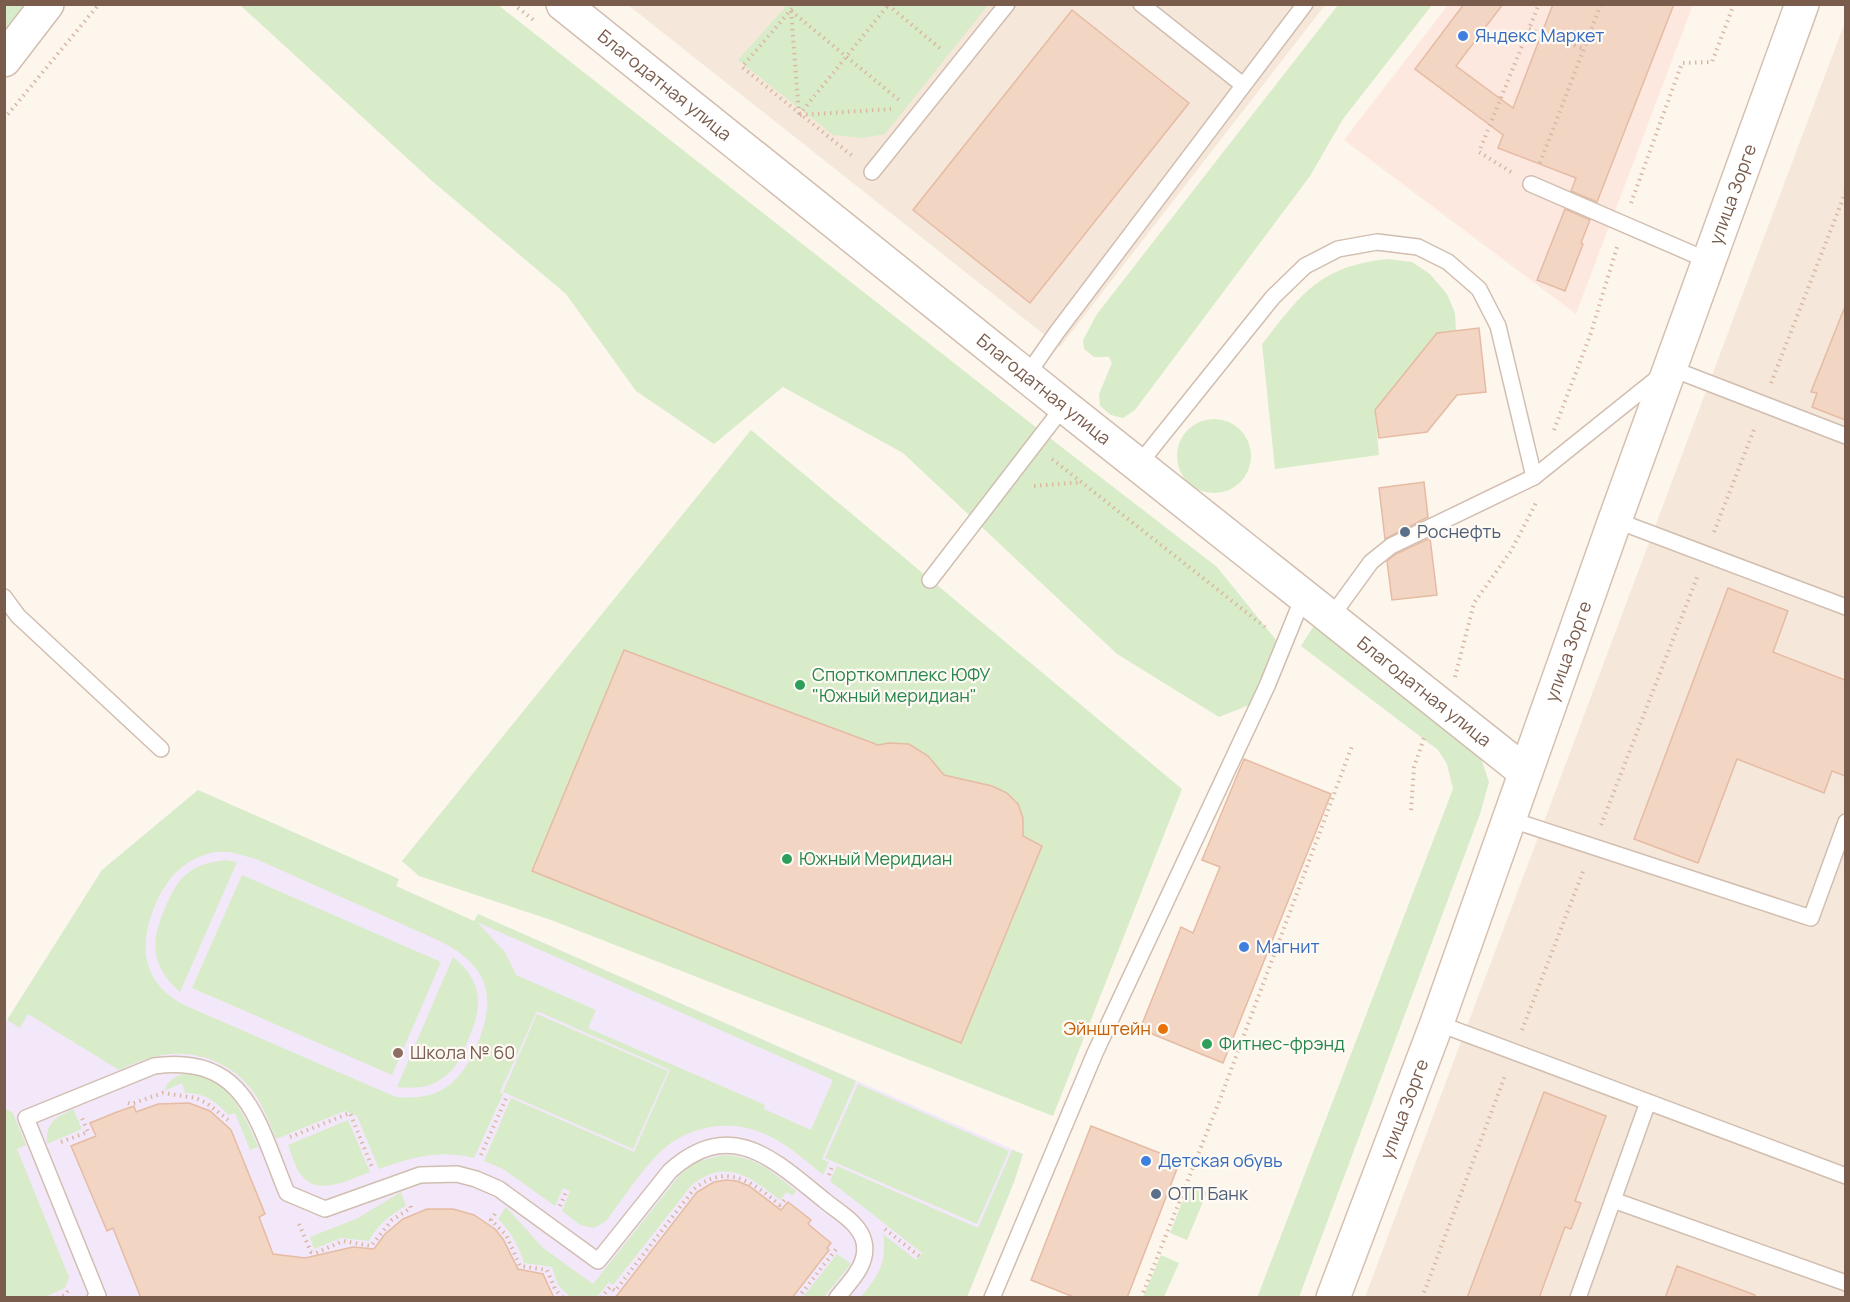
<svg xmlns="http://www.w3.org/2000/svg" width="1850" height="1302" viewBox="0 0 1850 1302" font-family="Manrope,sans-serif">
	<rect width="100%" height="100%" fill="#fdf6ec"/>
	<g fill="#f5e8da">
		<polygon points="628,5 1325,5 1060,347"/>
		<polygon points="1845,22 1845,1297 1365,1297"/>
	</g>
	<polygon fill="#fde8e0" points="1448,5 1693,5 1576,314 1344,140"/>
	<polygon fill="#f3e8fa" points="198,790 399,879 396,886 474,921 478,914 1023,1154 1014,1182 967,1297 5,1297 4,1025 102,870"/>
	<g fill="#d8ecc9" fill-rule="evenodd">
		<polygon points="5,5 29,5 5,37"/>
		<polygon points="240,5 498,5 1033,425 1217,567 1280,645 1252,704 1219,717 1117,654 903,453 783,387 714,444 636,391 566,294 431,180"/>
		<polygon points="787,5 787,4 988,5 885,134 862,138 833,135 738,60"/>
		<polygon points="1338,5 1432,5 1343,119 1310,176 1135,410 1123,418 1111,415 1100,406 1099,394 1112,363 1109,357 1094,357 1084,349 1083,340 1097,314"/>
		<path d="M1387 259 1412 262 1430 274 1447 294 1455 313 1456 331 1437 333 1375 410 1379 455 1275 469 1262 344C1302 294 1318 267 1387 259Z"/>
		<circle cx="1214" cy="456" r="37"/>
		<polygon points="751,430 1182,789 1053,1116 551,920 419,876 402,861"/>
		<polygon points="1315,624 1479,752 1489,782 1480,814 1299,1297 1257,1298 1453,789 1447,764 1438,750 1301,646"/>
		<path d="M198 790 399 879 396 886 474 921 478 914 856 1081 822 1159 829 1162 823 1175C807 1162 790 1146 771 1137 738 1119 696 1123 667 1146 644 1165 624 1198 606 1221L594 1228 580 1225 562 1211 570 1191 563 1188 555 1206 503 1169 484 1161 511 1098 634 1152 670 1070 537 1011 500 1092 503 1094 474 1158C441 1149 411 1157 379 1169L357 1116 345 1111 276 1139C269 1122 263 1105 252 1090 230 1060 189 1047 153 1057 142 1060 130 1065 119 1070L28 1014 20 1028 7 1020 102 870ZM215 852H230L256 859 442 942C489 967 497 997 477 1045 460 1084 440 1101 396 1097L184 1005C142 982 138 947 155 905 168 877 183 859 215 852ZM477 922 833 1080 811 1130 764 1109 765 1105 588 1028 596 1010 516 975 505 952Z"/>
		<path d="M226 860 237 862 180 992C151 966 150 942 165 908 178 877 191 863 226 860Z"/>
		<polygon points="242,875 441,962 392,1075 192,988"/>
		<path d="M453 957C486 984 482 1010 466 1045 460 1060 453 1073 438 1081 426 1089 411 1088 397 1087Z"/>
		<polygon points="537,1014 668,1071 633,1149 503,1092"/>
		<path d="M183 1074C227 1074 244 1113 258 1147L250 1150 235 1113 228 1115C218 1102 203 1092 185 1093L182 1083 164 1091C168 1081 173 1077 183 1074Z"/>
		<polygon points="858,1084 1009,1151 977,1224 825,1158"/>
		<polygon points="4,1108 13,1113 26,1145 17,1149 69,1277 65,1288 45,1297 5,1297"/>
		<path d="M73 1109 82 1129 47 1144C45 1123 56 1117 73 1109Z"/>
		<path d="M348 1120 370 1172C350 1179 319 1197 302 1176 295 1168 292 1155 288 1145Z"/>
		<path d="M1012 1150 1023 1154 1014 1182 967 1297H861C879 1274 887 1264 883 1234L916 1260 922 1253 830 1181 837 1166 978 1228Z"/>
		<path d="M723 1155C756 1156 772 1172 796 1191L793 1196 787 1192 780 1200C750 1177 726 1157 691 1186L613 1285 609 1282 597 1297H570L558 1285 552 1267 524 1263C518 1245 511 1232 498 1219L506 1207 542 1247 593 1284 679 1176 696 1162Z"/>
		<polygon points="1189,1185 1207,1192 1187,1240 1170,1233"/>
		<path d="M401 1192 406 1206C390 1215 377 1225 369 1241L341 1238 314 1249 310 1237 358 1218Z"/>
		<polygon points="837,1254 851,1264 824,1297 803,1297"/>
		<polygon points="1161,1255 1179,1263 1164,1297 1143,1297"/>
	</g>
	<g fill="#f3d5c3" stroke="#e6bba3" stroke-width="1.5">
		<polygon points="1464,4 1503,4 1456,66 1513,108 1553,4 1674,4 1597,202 1571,191 1576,178 1498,148 1503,135 1415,69"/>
		<polygon points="1072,10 1189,103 1030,303 913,210"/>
		<polygon points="1565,209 1590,220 1581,243 1583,244 1565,291 1537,280"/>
		<polygon points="1844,309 1845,309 1845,420 1812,407 1817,393 1811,392"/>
		<polygon points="1479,328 1486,392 1457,395 1427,432 1379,438 1375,410 1437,333"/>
		<polygon points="1424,482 1428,517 1385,539 1379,488"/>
		<polygon points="1430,538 1437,595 1392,600 1387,561 1396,554"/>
		<polygon points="1728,588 1788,611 1773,652 1845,680 1845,776 1832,771 1824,793 1737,759 1698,863 1634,839"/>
		<polygon points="624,650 878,745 889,743 909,744 928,756 944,775 992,786 1007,793 1018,804 1023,818 1023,836 1042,846 961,1043 532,871"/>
		<polygon points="1244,759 1331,794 1223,1063 1140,1029 1181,927 1193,933 1220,867 1202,860"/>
		<polygon points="1544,1092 1606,1116 1575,1201 1581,1203 1571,1229 1565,1227 1539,1298 1467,1298"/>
		<polygon points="189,1103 210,1111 231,1130 265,1214 259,1217 273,1254 305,1258 353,1247 374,1249 385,1234 403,1219 427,1209 453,1209 474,1215 495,1229 503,1239 518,1269 543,1274 554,1298 141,1298 113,1228 107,1231 71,1146 96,1136 90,1123 117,1112 134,1106 136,1112 158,1104"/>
		<polygon points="1091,1126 1180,1161 1127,1298 1076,1298 1031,1280"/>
		<polygon points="726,1180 737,1181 749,1186 781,1210 788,1202 811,1220 808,1224 831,1243 827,1248 829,1250 792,1298 615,1298 697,1192 714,1182"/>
		<polygon points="1677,1266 1755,1295 1754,1298 1665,1298"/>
	</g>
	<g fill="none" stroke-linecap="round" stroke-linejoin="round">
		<g stroke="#d1beb0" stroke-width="18">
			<g id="service">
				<polyline points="1141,4 1243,85"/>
				<polyline points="872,172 1007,4"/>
				<polyline points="1531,184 1709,261"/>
				<polyline points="1027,375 1057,332 1305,4"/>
				<polyline points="1139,464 1273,297 1305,266 1338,249 1377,242 1418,247 1448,262 1479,289 1498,326 1534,477"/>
				<polyline points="1615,520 1846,607"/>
				<polyline points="930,580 1064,406"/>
				<polyline points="4,597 18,616 161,749"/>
				<polyline points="1331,617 1371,562 1391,546 1534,477 1670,368 1846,436"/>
				<polyline points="1509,819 1811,918 1846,822"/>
				<polyline points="1437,1023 1846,1176"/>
				<polyline points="1613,1200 1846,1283"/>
				<path d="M95 1298 98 1296 26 1118 154 1066C247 1053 258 1124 287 1193L325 1209 420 1175 457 1174 476 1179 499 1189 598 1261 670 1171C731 1116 774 1160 824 1200 838 1212 860 1223 864 1242 869 1265 849 1282 837 1298"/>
				<polyline points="992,1298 1095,1053 1267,686 1304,595"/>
				<polyline points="1578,1298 1648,1102"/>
			</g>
		</g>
		<g stroke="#d1beb0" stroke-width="36">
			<g id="tertiary">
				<path id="s1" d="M563 4 1064 406 1525 772"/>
				<polyline points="4,60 47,4"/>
			</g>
		</g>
		<g stroke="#d6c0b0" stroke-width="36">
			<g id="secondary">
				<path id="s2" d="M1333 1298 1437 1023 1615 520 1802 4"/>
			</g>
		</g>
		<g stroke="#d9b8a5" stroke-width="4" stroke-dasharray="1.5 4.5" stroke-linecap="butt">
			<polyline points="513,4 536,22"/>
			<polyline points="796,4 742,67 855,158"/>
			<polyline points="888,5 942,50"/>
			<polyline points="791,11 899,100"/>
			<polyline points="791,11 799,114"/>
			<polyline points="1529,29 1584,49"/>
			<polyline points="799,115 889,4"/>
			<polyline points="800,115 891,109"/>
			<polyline points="4,119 99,4"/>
			<polyline points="1540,163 1601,4"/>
			<polyline points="1511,172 1479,152 1539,4"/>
			<polyline points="1631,203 1682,63 1712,62 1734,4"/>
			<polyline points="1771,383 1846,191"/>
			<polyline points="1554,430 1591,333 1617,247"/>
			<polyline points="1052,459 1265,627"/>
			<polyline points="1034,486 1082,482"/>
			<polyline points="1714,532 1755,427"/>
			<polyline points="1455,677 1474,603 1511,551 1537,501"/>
			<polyline points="1411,810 1414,767 1425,735"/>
			<polyline points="1601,825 1698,575"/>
			<polyline points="1522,1030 1584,869"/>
			<polyline points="128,1103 131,1104 163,1093 196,1098 208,1104 228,1120"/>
			<polyline points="290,1137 350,1113 372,1167"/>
			<polyline points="61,1142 88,1132 82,1118"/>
			<polyline points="481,1155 507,1096"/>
			<polyline points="829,1175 833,1164"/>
			<polyline points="560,1206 567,1190"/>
			<polyline points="495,1214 491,1220 506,1235 520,1266 547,1270 555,1289 563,1298"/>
			<polyline points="299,1224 311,1252 316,1253 343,1241 371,1246 392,1220 411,1208 410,1204"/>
			<polyline points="885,1229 919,1256"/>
			<polyline points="57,1298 65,1295 70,1288"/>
			<path d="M601 1298 610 1287 615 1291 694 1189C728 1162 753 1183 780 1205L787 1197"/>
			<polyline points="798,1298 837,1248"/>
			<polyline points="1141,1298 1219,1102 1352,746"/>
			<polyline points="1422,1298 1506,1073"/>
		</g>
		<use href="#service" stroke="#fff" stroke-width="15"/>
		<use href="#tertiary" stroke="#fff" stroke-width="33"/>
		<use href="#secondary" stroke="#fff" stroke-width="33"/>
	</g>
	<g fill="#3f7fe0" stroke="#fffaf3" stroke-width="2">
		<circle cx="1463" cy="36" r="6"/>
		<circle cx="1244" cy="947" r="6"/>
		<circle cx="1146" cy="1161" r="6"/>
	</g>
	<g fill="#5c6f8a" stroke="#fffaf3" stroke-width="2">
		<circle cx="1405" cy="532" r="6"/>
		<circle cx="1156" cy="1194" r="6"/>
	</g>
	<g fill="#2e9e5b" stroke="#fffaf3" stroke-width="2">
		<circle cx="800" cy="685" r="6"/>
		<circle cx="787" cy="859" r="6"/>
		<circle cx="1207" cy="1044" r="6"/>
	</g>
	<circle fill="#e8710a" stroke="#fffaf3" stroke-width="2" cx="1163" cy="1029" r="6"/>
	<circle fill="#8d6e63" stroke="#fffaf3" stroke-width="2" cx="398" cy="1053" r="6"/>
	<g text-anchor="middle" stroke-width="4.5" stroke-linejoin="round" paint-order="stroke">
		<g font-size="18" fill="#366cbe" stroke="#fffaf3" text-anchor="start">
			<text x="1475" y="42">Яндекс Маркет</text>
			<text x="1256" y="953">Магнит</text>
			<text x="1158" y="1167">Детская обувь</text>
		</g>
		<g font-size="18" fill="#7a5c4d" stroke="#fffaf3">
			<text dy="6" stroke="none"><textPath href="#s1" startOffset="130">Благодатная улица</textPath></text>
			<text dy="6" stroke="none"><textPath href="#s2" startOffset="1174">улица Зорге</textPath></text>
			<text dy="6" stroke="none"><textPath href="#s1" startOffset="616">Благодатная улица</textPath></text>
			<text dy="6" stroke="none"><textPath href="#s2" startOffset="688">улица Зорге</textPath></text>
			<text dy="6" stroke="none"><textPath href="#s1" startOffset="1102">Благодатная улица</textPath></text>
			<text dy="6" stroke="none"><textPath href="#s2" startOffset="202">улица Зорге</textPath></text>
		</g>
		<g font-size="18" fill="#4e5e75" stroke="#fffaf3" text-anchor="start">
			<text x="1417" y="538">Роснефть</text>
			<text x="1168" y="1200">ОТП Банк</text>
		</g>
		<g font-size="18" fill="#27864d" stroke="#fffaf3" text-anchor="start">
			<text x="812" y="681">Спорткомплекс ЮФУ<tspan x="812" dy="21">"Южный меридиан"</tspan></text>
			<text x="799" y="865">Южный Меридиан</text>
			<text x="1219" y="1050">Фитнес-фрэнд</text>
		</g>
		<g font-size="18" fill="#c56008" stroke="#fffaf3" text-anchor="end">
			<text x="1151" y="1035">Эйнштейн</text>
		</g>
		<g font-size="18" fill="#785e54" stroke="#fffaf3" text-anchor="start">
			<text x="410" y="1059">Школа № 60</text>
		</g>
	</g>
	<rect width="1850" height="1302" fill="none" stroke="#7a5c4d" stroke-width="12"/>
</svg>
